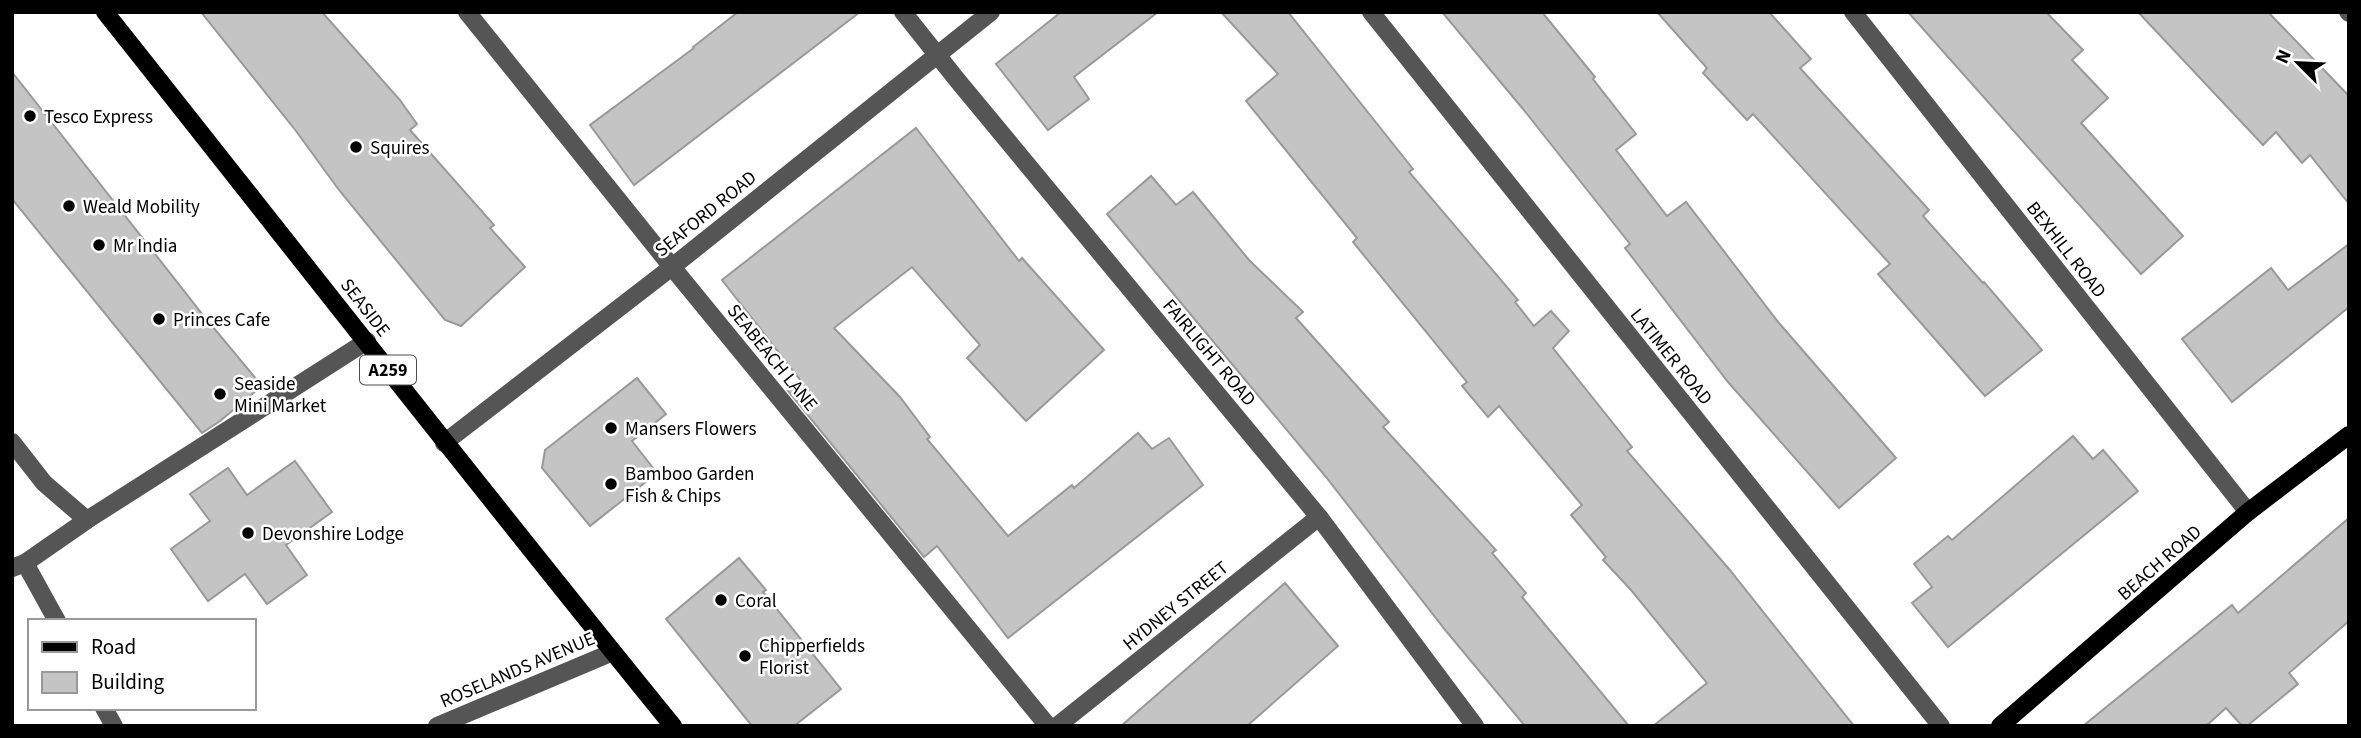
<svg xmlns="http://www.w3.org/2000/svg" width="2361" height="738" viewBox="0 0 2361 738" font-family="'Source Sans 3',sans-serif">
	<rect width="100%" height="100%" fill="#fff"/>
	<g fill="#c4c4c4" stroke="#999" stroke-width="2">
		<polygon points="201,12 322,12 400,100 417,124 410,130 494,225 490,228 525,267 461,326 445,320 339,190 296,131"/>
		<polygon points="738,12 860,12 634,185 590,125 694,48 693,47"/>
		<polygon points="1061,12 1158,12 1074,77 1089,99 1048,130 996,64"/>
		<polygon points="1221,12 1288,12 1413,169 1409,172 1518,300 1515,302 1534,326 1551,311 1569,331 1553,348 1632,447 1627,451 1729,569 1854,726 1653,726 1707,683 1631,590 1603,560 1606,557 1571,515 1582,505 1499,406 1488,417 1462,386 1467,382 1353,242 1357,238 1246,101 1278,74"/>
		<polygon points="1442,12 1542,12 1595,77 1593,79 1636,134 1616,150 1667,216 1686,202 1779,323 1896,458 1839,508 1728,382 1625,248 1630,244 1523,109"/>
		<polygon points="1657,12 1769,12 1811,59 1800,68 1929,210 1923,216 1983,283 1984,282 2042,350 1985,396 1878,274 1890,264 1753,114 1747,120 1703,73 1707,68"/>
		<polygon points="1908,12 2046,12 2083,50 2072,60 2108,98 2081,123 2183,236 2141,274"/>
		<polygon points="2138,12 2268,12 2349,96 2349,204 2310,155 2302,163 2276,132 2263,145"/>
		<polygon points="12,72 203,315 262,386 220,421 202,433 12,199"/>
		<polygon points="916,128 1019,261 1022,258 1104,350 1026,421 967,358 980,345 912,267 834,328 900,397 930,437 927,439 1008,536 1072,485 1074,488 1138,433 1152,449 1169,438 1203,485 1008,638 937,546 924,557 788,391 801,381 722,280"/>
		<polygon points="1151,176 1176,205 1193,192 1249,260 1303,312 1296,318 1389,422 1383,427 1496,550 1492,553 1526,593 1522,597 1629,726 1525,726 1446,631 1326,477 1107,214"/>
		<polygon points="2349,244 2349,307 2232,402 2182,339 2271,268 2288,290"/>
		<polygon points="637,378 666,414 632,441 657,473 590,526 542,468 545,450"/>
		<polygon points="2073,436 2093,459 2103,450 2138,491 1948,647 1912,603 1932,587 1914,564 1948,536 1952,540"/>
		<polygon points="295,461 332,512 286,545 307,575 267,604 245,574 208,601 171,549 210,521 190,494 228,468 247,495"/>
		<polygon points="2349,518 2349,621 2289,673 2298,684 2247,726 2242,726 2226,708 2206,726 2083,726 2232,605 2238,613"/>
		<polygon points="739,558 766,590 763,592 841,689 794,726 752,726 666,619"/>
		<polygon points="1285,583 1338,646 1247,726 1121,726"/>
	</g>
	<g fill="none" stroke-linecap="round" stroke-linejoin="round">
		<g stroke="#555" stroke-width="18">
			<polyline points="467,12 672,267 1048,726"/>
			<polyline points="903,12 958,81 1319,517 1475,726"/>
			<polyline points="1371,12 1941,726"/>
			<polyline points="1853,12 2248,512"/>
			<polyline points="2348,12 2349,13"/>
			<polyline points="12,442 44,483 87,520"/>
			<polyline points="444,443 672,267 991,12"/>
			<polyline points="25,563 57,621"/>
			<polyline points="12,568 25,563 87,520 367,341"/>
			<polyline points="104,708 114,726"/>
			<polyline points="437,726 613,652"/>
			<polyline points="1057,726 1319,517"/>
		</g>
		<g stroke="#000" stroke-width="18">
			<path d="M105 12C294 250 481 490 673 726"/>
			<polyline points="2000,726 2248,512 2349,435"/>
		</g>
	</g>
	<g fill="#000" stroke="#fff" stroke-width="2.5">
		<circle cx="30" cy="116" r="7"/>
		<circle cx="356" cy="147" r="7"/>
		<circle cx="69" cy="206" r="7"/>
		<circle cx="99" cy="245" r="7"/>
		<circle cx="159" cy="319" r="7"/>
		<circle cx="220" cy="394" r="7"/>
		<circle cx="611" cy="428" r="7"/>
		<circle cx="611" cy="484" r="7"/>
		<circle cx="248" cy="533" r="7"/>
		<circle cx="721" cy="600" r="7"/>
		<circle cx="745" cy="656" r="7"/>
	</g>
	<g text-anchor="middle" stroke-width="5" stroke-linejoin="round" paint-order="stroke">
		<rect fill="#fff" stroke="#4c4c4c" stroke-width="2" x="360" y="355.5" width="56" height="29" rx="5"/>
		<g font-size="18" font-weight="bold" fill="#000">
			<text x="388" y="376">A259</text>
		</g>
		<g font-size="19" fill="#000" stroke="#fff" text-anchor="start">
			<text x="44" y="123">Tesco Express</text>
			<text x="370" y="154">Squires</text>
			<text x="83" y="213">Weald Mobility</text>
			<text x="113" y="252">Mr India</text>
			<text x="173" y="326">Princes Cafe</text>
			<text x="234" y="390">Seaside<tspan x="234" dy="22">Mini Market</tspan></text>
			<text x="625" y="435">Mansers Flowers</text>
			<text x="625" y="480">Bamboo Garden<tspan x="625" dy="22">Fish &amp; Chips</tspan></text>
			<text x="262" y="540">Devonshire Lodge</text>
			<text x="735" y="607">Coral</text>
			<text x="759" y="652">Chipperfields<tspan x="759" dy="22">Florist</tspan></text>
		</g>
		<g font-size="19" fill="#000" stroke="#fff">
			<text transform="translate(705 213) rotate(-39)" y="7">SEAFORD ROAD</text>
			<text transform="translate(2067 249) rotate(52)" y="7">BEXHILL ROAD</text>
			<text transform="translate(366 307) rotate(52)" y="7">SEASIDE</text>
			<text transform="translate(1210 352) rotate(50)" y="7">FAIRLIGHT ROAD</text>
			<text transform="translate(1672 356) rotate(51)" y="7">LATIMER ROAD</text>
			<text transform="translate(773 357) rotate(51)" y="7">SEABEACH LANE</text>
			<text transform="translate(2159 562) rotate(-41)" y="7">BEACH ROAD</text>
			<text transform="translate(1175 605) rotate(-39)" y="7">HYDNEY STREET</text>
			<text transform="translate(517 669) rotate(-23)" y="7">ROSELANDS AVENUE</text>
		</g>
	</g>
	<rect width="2361" height="738" fill="none" stroke="#000000" stroke-width="28"/>
	<rect x="28" y="619" width="228" height="91" fill="#ffffff" stroke="#999999" stroke-width="2"/>
	<rect x="42" y="642" width="35" height="10" fill="#000000" stroke="#999999" stroke-width="2"/>
	<text x="91" y="654" font-size="21" fill="#000000">Road</text>
	<rect x="42" y="672" width="35" height="21" fill="#c4c4c4" stroke="#999999" stroke-width="2"/>
	<text x="91" y="689" font-size="21" fill="#000000">Building</text>
	<g transform="translate(2298 63) rotate(294)" stroke="#ffffff" stroke-width="5" paint-order="stroke">
	<path d="M0-5L12 26L0 18L-12 26Z" fill="#000000"/>
	<text y="-10" font-size="19" font-weight="bold" text-anchor="middle" fill="#000000">N</text>
	</g>
</svg>
